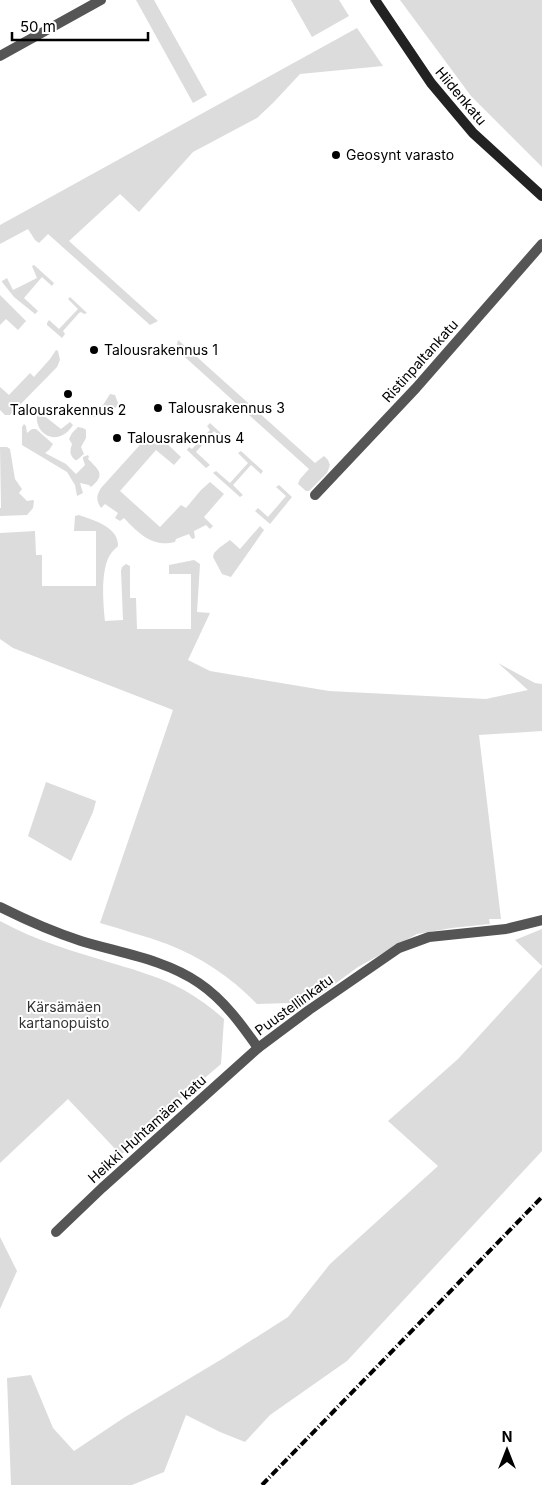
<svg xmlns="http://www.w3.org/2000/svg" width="542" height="1485" viewBox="0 0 542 1485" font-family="Inter,sans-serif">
	<rect width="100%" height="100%" fill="#fff"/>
	<g fill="#dcdcdc">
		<polygon points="136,0 154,0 207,95 193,103"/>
		<polygon points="291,0 339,0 349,16 312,37"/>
		<polygon points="400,0 542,0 542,167 471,96"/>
		<polygon points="357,28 383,66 300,74 273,103 257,118 193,152 139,212 120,194 69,241 158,321 150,325 48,234 39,243 35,240 28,229 0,244 0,225"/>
		<polygon points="34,265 54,283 52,286 42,277 24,298 38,311 35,314 14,297 2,282 2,281 7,278 13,290 37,278 32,266"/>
		<polygon points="0,295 26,321 18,330 6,319 0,325"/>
		<polygon points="70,297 87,313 84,314 81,312 79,313 63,331 65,334 62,338 47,325 47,323 49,320 59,329 78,309 68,299"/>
		<polygon points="178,340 315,463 324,456 328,460 330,465 327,473 309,491 306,491 298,484 300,479 309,469 176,349"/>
		<polygon points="56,350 58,351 60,360 57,367 10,415 5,415 0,410 0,387 9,395 30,373 34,377 50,359"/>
		<path d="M110 394 115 395 118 403C115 414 96 418 86 417V415L103 405Z"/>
		<path d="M38 411 61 429 70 422 73 425C57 450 31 432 38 411Z"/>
		<polygon points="210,423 226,438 224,440 214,431 196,452 210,465 206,468 187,450 189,447 192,449 210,430 207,426"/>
		<path d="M24 424 26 426 27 433 32 429H36L53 444 49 450 45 453 66 464 76 474 85 465 83 459V457L88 455 89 457 88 459C99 470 106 475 91 487L89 485 80 483 83 493 77 496 75 485 67 472 22 445V427Z"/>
		<path d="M78 427 83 428 86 430V438L81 447 84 454 77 460H75C69 454 70 451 72 444L69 439 72 433Z"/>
		<path d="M155 434 160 437 181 457 174 465 156 450 120 491 160 527 181 505 186 508 201 490 210 482 224 494 204 517 213 526 210 529 206 525 194 531 195 538 192 539 189 534 176 539 175 542C153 548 138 533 124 518L120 521 115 518 118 513 105 504 101 508C96 500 96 496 101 488L148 436Z"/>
		<polygon points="0,447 7,447 10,449 15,479 22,489 19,493 27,501 33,500 34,501 33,508 27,515 0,516 0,508 1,508"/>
		<polygon points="241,451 263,471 261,474 251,465 233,485 243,495 240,497 213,473 216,471 230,483 248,463 238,453"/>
		<polygon points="279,485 292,497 270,524 255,511 258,508 268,517 286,496 276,487"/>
		<path d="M79 515C93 520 119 527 118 546 116 548 114 550 112 552 100 566 103 603 105 621L123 620 121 571 122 567 126 564 130 566V598H136L137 629H191V574H169V565L194 560 200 564 197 612 210 613 188 660 210 671 329 691 486 699 528 690 498 663 535 683 542 684V731L479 735 501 919H489L490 924 452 928 417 934 358 967 317 997 307 990 290 1003 257 1004C232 978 201 957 167 944 145 936 123 930 100 923L173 710 13 648 0 639V533L35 531 36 555H42V586H96V531H74L75 516Z"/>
		<polygon points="260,526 264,530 231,577 222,574 213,557 214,553 219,548 230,540 240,549"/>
		<polygon points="46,782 96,801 93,812 71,861 28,836"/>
		<path d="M0 921C36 941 76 952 115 964 139 971 162 978 184 990 198 998 212 1008 224 1019L221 1064 165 1112 121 1155 68 1099 0 1163Z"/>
		<polygon points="542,929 542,966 515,940"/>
		<polygon points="542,967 542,1151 347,1361 270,1415 245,1442 220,1432 186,1415 164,1472 132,1485 11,1485 7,1378 31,1375 53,1428 74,1451 125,1417 222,1359 288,1317 330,1264 438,1166 388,1121 458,1059"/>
		<polygon points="0,1237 17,1271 0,1309"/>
	</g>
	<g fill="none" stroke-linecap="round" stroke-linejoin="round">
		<g stroke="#555" stroke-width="10">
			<polyline points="0,56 101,0"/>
			<polyline points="315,495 416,388 542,244"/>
			<path d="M0 907C26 920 53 932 81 941 120 953 164 959 199 983 224 1000 241 1024 258 1048L309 1010 399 948 429 937 506 929 542 920"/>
			<polyline points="56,1232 102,1188 258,1048"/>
		</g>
		<polyline stroke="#222" stroke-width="10" points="375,0 431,83 473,133 542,196"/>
		<polyline stroke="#000" stroke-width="4" stroke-dasharray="8 2.5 1 2.5" stroke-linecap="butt" points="262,1485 542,1197"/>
	</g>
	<g fill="#000" stroke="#fff" stroke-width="2">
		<circle cx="336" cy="155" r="5"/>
		<circle cx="94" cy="350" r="5"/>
		<circle cx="68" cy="394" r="5"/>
		<circle cx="158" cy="408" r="5"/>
		<circle cx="117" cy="438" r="5"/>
	</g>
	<g text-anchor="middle" stroke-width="4" stroke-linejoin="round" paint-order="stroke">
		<g font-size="14" fill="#000" stroke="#fff">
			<text transform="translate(461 96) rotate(50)" y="5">Hiidenkatu</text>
			<text transform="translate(420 361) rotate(-48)" y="5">Ristinpaltankatu</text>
			<text transform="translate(294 1005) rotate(-36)" y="5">Puustellinkatu</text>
			<text transform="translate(147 1129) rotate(-42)" y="5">Heikki Huhtamäen katu</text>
		</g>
		<g font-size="14" fill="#000" stroke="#fff" text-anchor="start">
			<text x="346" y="160">Geosynt varasto</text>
			<text x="104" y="355">Talousrakennus 1</text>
			<text x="168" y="413">Talousrakennus 3</text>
			<text x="68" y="415" text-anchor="middle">Talousrakennus 2</text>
			<text x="127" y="443">Talousrakennus 4</text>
		</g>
		<g font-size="14" fill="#333" stroke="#fff">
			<text x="64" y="1012">Kärsämäen<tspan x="64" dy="16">kartanopuisto</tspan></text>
		</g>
	</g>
	<g transform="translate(507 1450)" stroke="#ffffff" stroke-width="4" paint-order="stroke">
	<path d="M0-4L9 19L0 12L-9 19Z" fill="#000000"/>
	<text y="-8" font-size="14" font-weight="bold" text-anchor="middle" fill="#000000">N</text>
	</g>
	<path d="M12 32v8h136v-8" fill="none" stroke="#000000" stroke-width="2.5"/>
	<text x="20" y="32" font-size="15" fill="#000000" stroke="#ffffff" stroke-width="4" paint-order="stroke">50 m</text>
</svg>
